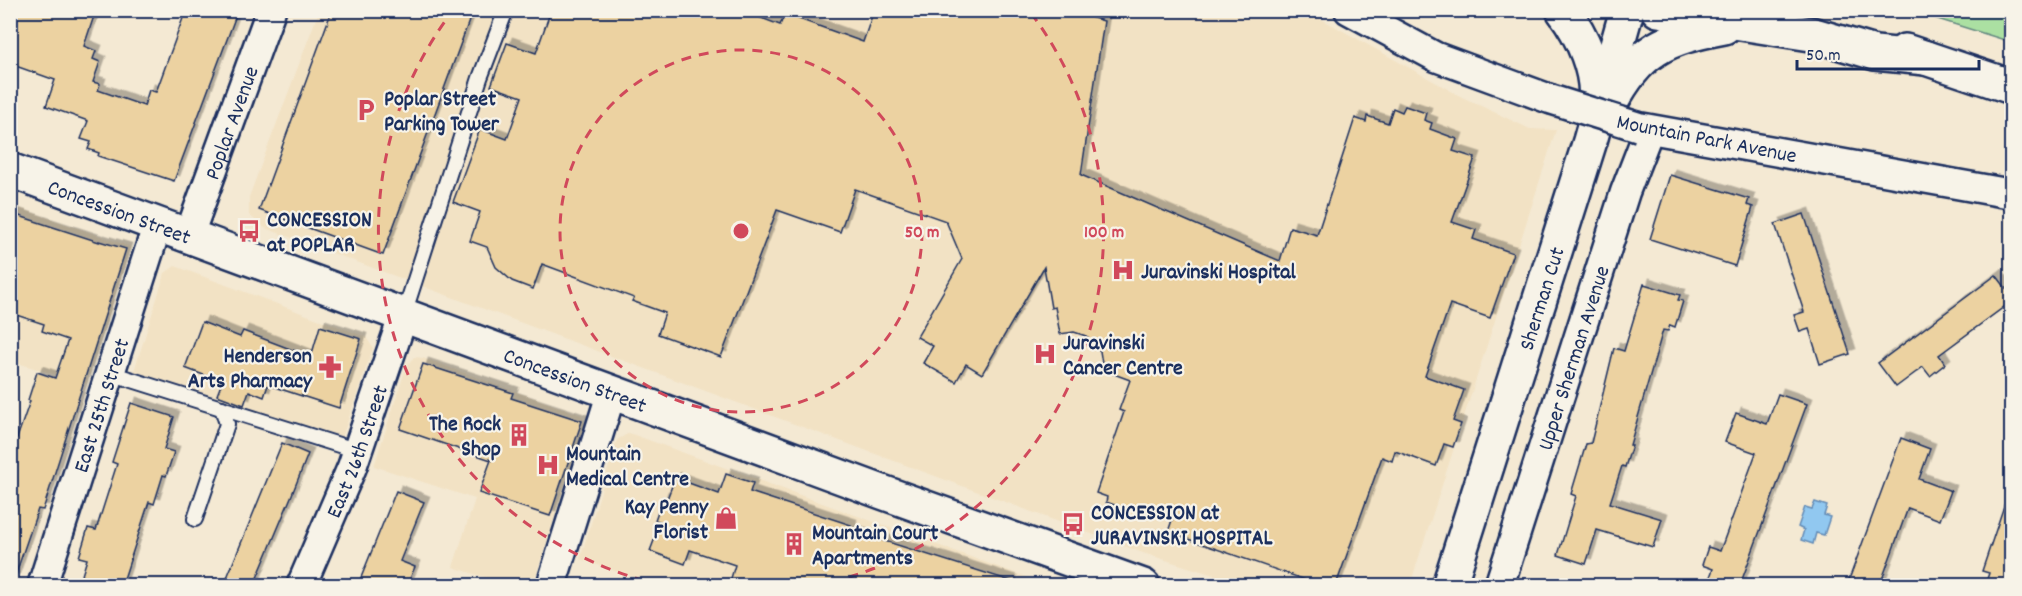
<svg xmlns="http://www.w3.org/2000/svg" width="2022" height="596" viewBox="0 0 2022 596" font-family="Dekko,sans-serif">
	<defs>
		<filter id="shadow"><feDropShadow dx="5.5" dy="-5.5" stdDeviation="0" flood-color="#0004"/></filter>
	</defs>
	<rect width="100%" height="100%" fill="#f4e9d3"/>
	<filter id="ink" filterUnits="userSpaceOnUse"><feTurbulence type="fractalNoise" baseFrequency=".0167" numOctaves="2"/><feDisplacementMap in="SourceGraphic" scale="12" xChannelSelector="R" yChannelSelector="G"/><feConvolveMatrix kernelMatrix="1 2 1 2 8 2 1 2 1" color-interpolation-filters="sRGB"/></filter>
	<g filter="url(#ink)">
		<g fill="#f2e2c4">
			<polygon points="319,11 1307,11 1462,97 1530,129 1556,130 1410,585 1246,585 1143,553 265,228 249,215 249,197"/>
			<polygon points="11,205 131,247 86,384 11,361"/>
			<polygon points="175,266 366,337 373,348 337,452 130,384 165,273"/>
			<polygon points="414,357 423,358 581,415 585,423 533,585 508,585 453,567 475,499 374,466 407,365"/>
			<polygon points="629,433 1048,585 656,585 580,559 617,440"/>
		</g>
		<polygon fill="#abe0a2" stroke="#638880" stroke-width="1.5" points="1912,11 2011,11 2011,42"/>
		<polygon fill="#91c8f0" stroke="#628bb6" stroke-width="1.5" points="1815,502 1827,506 1824,515 1830,517 1824,535 1816,533 1813,544 1801,540 1804,530 1798,527 1805,507 1812,509"/>
		<g fill="#ecd2a1" stroke="#1b2f5e" stroke-width="1.5" filter="url(#shadow)">
			<polygon points="12,10 96,10 84,46 96,51 93,59 100,62 93,82 100,84 98,90 144,106 149,90 156,92 186,10 238,10 174,181 98,156 99,153 88,149 91,142 81,139 88,121 46,106 55,80 10,64"/>
			<polygon points="332,10 473,10 383,255 259,210"/>
			<polygon points="551,10 740,10 780,25 785,14 863,42 874,10 1088,10 1086,16 1104,21 1081,175 1280,261 1290,227 1317,235 1355,118 1366,122 1367,116 1388,123 1393,108 1402,112 1405,106 1426,113 1424,120 1432,123 1430,129 1457,139 1453,151 1475,158 1452,222 1476,230 1473,239 1513,253 1490,318 1450,304 1425,376 1464,390 1453,421 1461,424 1453,447 1444,444 1436,466 1395,451 1392,461 1382,457 1336,585 1320,585 1168,532 1172,520 1131,506 1129,510 1106,502 1107,497 1096,493 1124,412 1119,410 1130,380 1103,370 1100,351 1086,336 1074,332 1060,334 1055,307 1051,308 1044,267 982,374 966,364 956,382 923,363 933,346 917,337 962,259 946,221 855,189 840,232 777,210 721,357 658,334 665,313 632,301 634,298 542,264 533,289 512,281 496,267 487,247 470,241 480,212 453,202 480,129 507,139 522,97 491,86 507,43 536,53"/>
			<polygon points="1670,175 1749,199 1747,205 1753,207 1735,266 1650,239"/>
			<polygon points="10,213 99,242 99,241 126,249 43,510 38,509 14,579 10,579 10,436 17,438 30,401 28,400 37,372 55,378 68,340 42,331 44,324 10,313"/>
			<polygon points="1804,214 1850,354 1820,364 1809,329 1800,332 1794,315 1804,312 1775,224"/>
			<polygon points="1996,275 2012,296 2012,301 1939,355 1945,364 1930,376 1923,367 1896,387 1878,363"/>
			<polygon points="1644,284 1680,295 1678,300 1683,301 1675,327 1670,325 1668,331 1663,330 1630,445 1632,445 1625,467 1622,466 1610,503 1662,519 1653,547 1597,530 1586,564 1558,555 1576,496 1571,494 1586,444 1591,443 1614,348 1624,351"/>
			<polygon points="202,322 240,337 243,331 311,357 320,326 361,339 339,408 268,385 264,397 249,391 244,405 217,395 222,382 185,368"/>
			<polygon points="423,364 513,393 511,398 582,421 550,516 479,493 491,460 400,429"/>
			<polygon points="1778,394 1807,404 1740,585 1707,585 1713,569 1702,565 1708,547 1720,551 1756,453 1725,442 1736,413 1767,424"/>
			<polygon points="131,403 174,417 164,449 174,452 166,476 163,475 154,504 149,502 122,585 79,585 87,559 79,557 88,528 96,530 117,464 112,462"/>
			<polygon points="1901,438 1930,449 1919,479 1951,491 1940,520 1908,508 1880,585 1847,585"/>
			<polygon points="282,443 308,454 291,497 254,585 224,585"/>
			<polygon points="726,474 753,483 750,492 851,525 850,530 1011,581 1011,585 729,585 735,565 690,550 685,564 650,551 661,522 655,520 663,497 667,499 675,478 719,494"/>
			<polygon points="396,491 424,502 400,561 415,567 407,585 358,585"/>
			<polygon points="2008,494 2012,495 2012,585 1985,585 1989,573 1982,571"/>
		</g>
		<g fill="none" stroke-linecap="round" stroke-linejoin="round">
			<g stroke="#1b2f5e" stroke-width="18">
				<g id="service">
					<polyline points="404,314 480,78 506,10"/>
					<polyline points="110,373 358,451"/>
					<polyline points="195,519 227,424 222,408"/>
				</g>
			</g>
			<g stroke="#1b2f5e" stroke-width="33">
				<g id="minor">
					<polyline points="1349,10 1436,57 1550,99"/>
					<polyline points="1639,127 2012,194"/>
					<path id="s1" d="M189 235 271 10"/>
					<path id="s2" d="M42 586 158 223"/>
					<path id="s3" d="M301 586 352 467 404 314"/>
					<polyline points="551,586 612,391"/>
					<path id="s4" d="M1499 586 1625 192 1649 130"/>
				</g>
			</g>
			<g stroke="#1b2f5e" stroke-width="38">
				<g id="secondary">
					<path d="M1563 10C1582 35 1599 72 1595 104"/>
					<polyline points="1658,10 1811,34 1875,53 1926,58"/>
					<polyline points="1905,51 2012,87"/>
					<path d="M1611 103C1639 49 1666 38 1724 27"/>
					<path id="s5" d="M10 170 882 492 1143 586"/>
					<path id="s6" d="M1449 586 1590 141 1627 10"/>
				</g>
			</g>
			<use href="#service" stroke="#f7f3e8" stroke-width="14"/>
			<use href="#minor" stroke="#f7f3e8" stroke-width="28"/>
			<use href="#secondary" stroke="#f7f3e8" stroke-width="33"/>
			<g stroke="#1b2f5e" stroke-width="33" stroke-linecap="butt">
				<polyline id="minor-bridge" points="1550,99 1639,127"/>
			</g>
			<use href="#minor-bridge" stroke="#f7f3e8" stroke-width="28"/>
		</g>
	</g>
	<g fill="none" stroke="#d1495b" stroke-width="3" stroke-dasharray="10 8">
		<circle cx="741" cy="231" r="181"/>
		<path d="M662 585A363 363 0 0 1 451 13M1031 13A363 363 0 0 1 820 585"/>
	</g>
	<defs>
		<g id="parking-bare" transform="scale(1.8)"><path d="M-3.5-5.5H1a3.5 3.5 0 0 1 0 7H-1V5.5H-3.5ZM-1-3.4V-.6H.8a1.4 1.4 0 0 0 0-2.8Z" fill="#d1495b" stroke="#f7f3e8" stroke-width="2.5" paint-order="stroke"/></g>
		<g id="bus-bare" transform="scale(1.8)"><path d="M-5-6H5V4H4V6H2V4H-2V6H-4V4H-5ZM-3.5-4V0h7V-4ZM-3.5 1.2v1.5H-2V1.2ZM2 1.2v1.5H3.5V1.2Z" fill="#d1495b" stroke="#f7f3e8" stroke-width="2.5" paint-order="stroke"/></g>
		<g id="hospital-bare" transform="scale(1.8)"><path d="M-5-5h3v3.5h4V-5h3V5h-3V1.5h-4V5h-3Z" fill="#d1495b" stroke="#f7f3e8" stroke-width="2.5" paint-order="stroke"/></g>
		<g id="pharmacy-bare" transform="scale(1.8)"><path d="M-2-6h4v4h4v4h-4v4h-4v-4h-4v-4h4Z" fill="#d1495b" stroke="#f7f3e8" stroke-width="2.5" paint-order="stroke"/></g>
		<g id="building-bare" transform="scale(1.8)"><path d="M-4-6H4V6H1V3H-1V6H-4ZM-2.5-4.3h1.7v1.8h-1.7ZM.8-4.3h1.7v1.8H.8ZM-2.5-1h1.7V.8h-1.7ZM.8-1h1.7V.8H.8Z" fill="#d1495b" stroke="#f7f3e8" stroke-width="2.5" paint-order="stroke"/></g>
		<g id="shop-bare" transform="scale(1.8)"><path d="M-5-2.5h2.3a2.7 3.5 0 0 1 5.4 0H5L5.5 6h-11ZM-1.5-2.5h3a1.5 2.3 0 0 0-3 0Z" fill="#d1495b" stroke="#f7f3e8" stroke-width="2.5" paint-order="stroke"/></g>
	</defs>
	<g fill-rule="evenodd">
		<use href="#parking-bare" x="366" y="110"/>
		<use href="#bus-bare" x="249" y="231"/>
		<use href="#hospital-bare" x="1123" y="270"/>
		<use href="#hospital-bare" x="1045" y="354"/>
		<use href="#pharmacy-bare" x="330" y="367"/>
		<use href="#building-bare" x="519" y="435"/>
		<use href="#hospital-bare" x="548" y="465"/>
		<use href="#shop-bare" x="726" y="518"/>
		<use href="#bus-bare" x="1073" y="524"/>
		<use href="#building-bare" x="794" y="544"/>
	</g>
	<g text-anchor="middle" stroke-width="4.5" stroke-linejoin="round" paint-order="stroke">
		<g font-size="22" font-weight="bold" fill="#1b2f5e" stroke="#f7f3e8" text-anchor="start">
			<text x="384" y="105">Poplar Street<tspan x="384" dy="25">Parking Tower</tspan></text>
			<text x="267" y="226">CONCESSION<tspan x="267" dy="25">at POPLAR</tspan></text>
			<text x="1141" y="278">Juravinski Hospital</text>
			<text x="1063" y="349">Juravinski<tspan x="1063" dy="25">Cancer Centre</tspan></text>
			<text x="312" y="362" text-anchor="end">Henderson<tspan x="312" dy="25">Arts Pharmacy</tspan></text>
			<text x="501" y="430" text-anchor="end">The Rock<tspan x="501" dy="25">Shop</tspan></text>
			<text x="566" y="460">Mountain<tspan x="566" dy="25">Medical Centre</tspan></text>
			<text x="708" y="513" text-anchor="end">Kay Penny<tspan x="708" dy="25">Florist</tspan></text>
			<text x="1091" y="519">CONCESSION at<tspan x="1091" dy="25">JURAVINSKI HOSPITAL</tspan></text>
			<text x="812" y="539">Mountain Court<tspan x="812" dy="25">Apartments</tspan></text>
		</g>
		<g font-size="22" fill="#1b2f5e" stroke="#f7f3e8">
			<text dy="8" stroke="none"><textPath href="#s1" startOffset="120">Poplar Avenue</textPath></text>
			<text transform="translate(1707 137) rotate(11)" y="8">Mountain Park Avenue</text>
			<text dy="8" stroke="none"><textPath href="#s5" startOffset="117">Concession Street</textPath></text>
			<text dy="8" stroke="none"><textPath href="#s6" startOffset="302">Sherman Cut</textPath></text>
			<text dy="8" stroke="none"><textPath href="#s4" startOffset="240">Upper Sherman Avenue</textPath></text>
			<text dy="8" stroke="none"><textPath href="#s5" startOffset="603">Concession Street</textPath></text>
			<text dy="8" stroke="none"><textPath href="#s2" startOffset="190">East 25th Street</textPath></text>
			<text dy="8" stroke="none"><textPath href="#s3" startOffset="146">East 26th Street</textPath></text>
		</g>
	</g>
	<circle cx="741" cy="231" r="9" fill="#d1495b" stroke="#f7f3e8" stroke-width="3"/>
	<g font-size="18" text-anchor="middle" font-weight="bold" fill="#d1495b" stroke="#f7f3e8" stroke-width="4.5" stroke-linejoin="round" paint-order="stroke">
		<text x="922" y="237">50 m</text>
		<text x="1104" y="237">100 m</text>
	</g>
	<rect width="2022" height="596" fill="none" stroke="#f7f3e8" stroke-width="36"/>
	<rect x="18" y="18" width="1986" height="560" fill="none" stroke="#1b2f5e" stroke-width="2" filter="url(#ink)"/>
	<path d="M1797 60v9h182v-9" fill="none" stroke="#1b2f5e" stroke-width="3"/>
	<text x="1806" y="60" font-size="18" fill="#1b2f5e" stroke="#f7f3e8" stroke-width="4.5" paint-order="stroke">50 m</text>
</svg>
